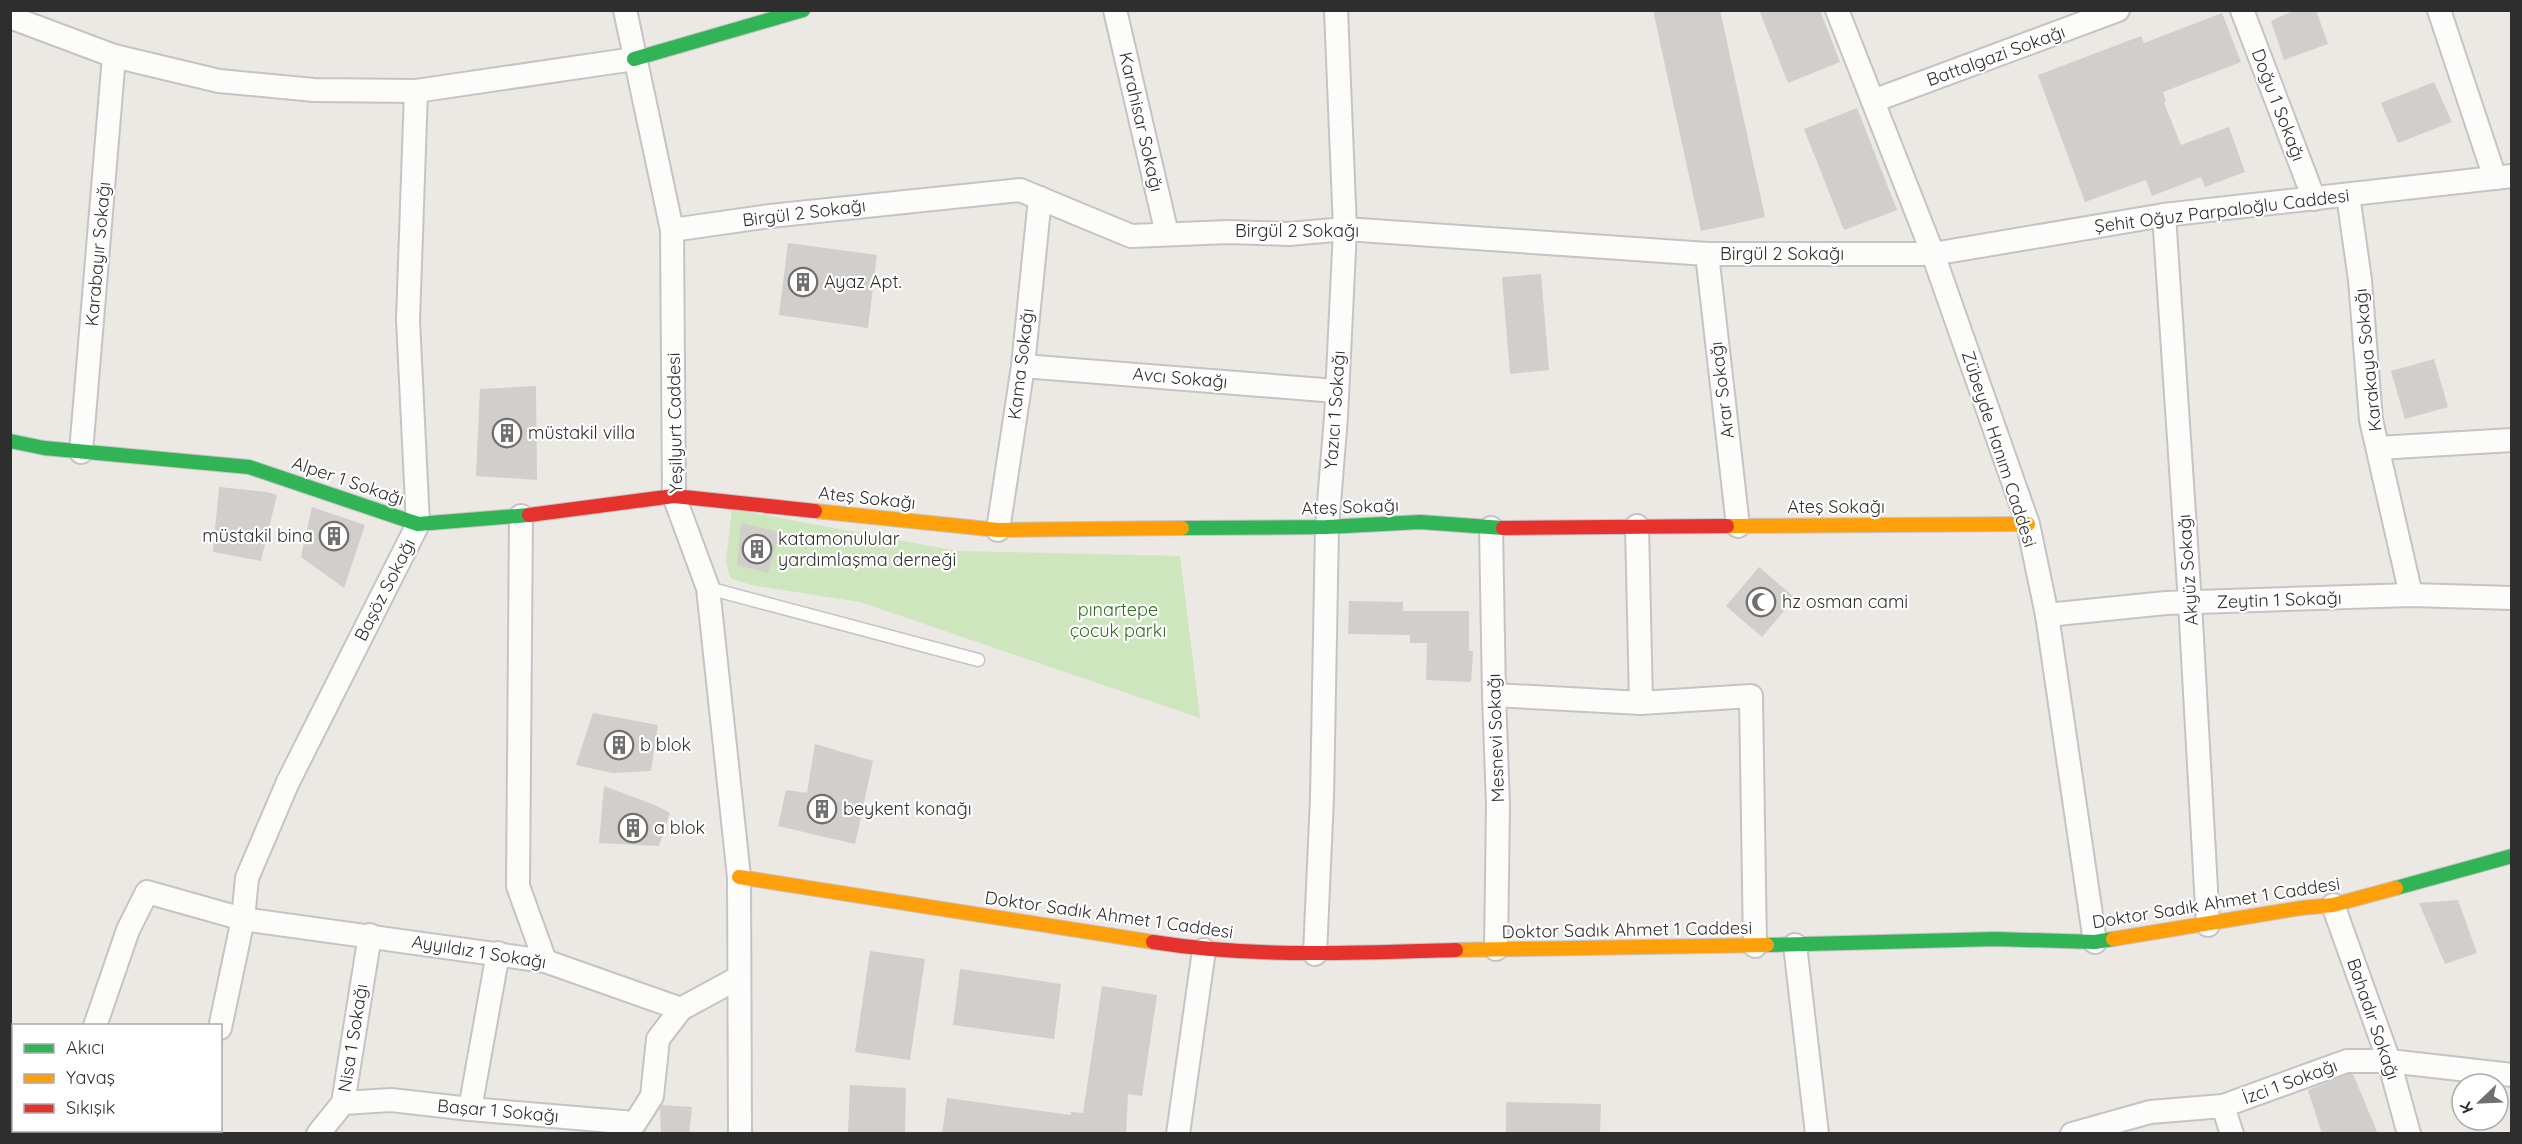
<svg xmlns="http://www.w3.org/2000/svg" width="2522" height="1144" viewBox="0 0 2522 1144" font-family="Quicksand,sans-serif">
	<rect width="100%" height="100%" fill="#ece8e4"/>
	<polygon fill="#cee6be" points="732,509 957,551 1180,556 1200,718 860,602 751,585 730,578 726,562"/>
	<g fill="#d1cecb">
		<polygon points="1653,10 1720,10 1765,217 1701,231"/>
		<polygon points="1759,10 1820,10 1840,62 1788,83"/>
		<polygon points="2295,10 2316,10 2328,44 2284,60 2271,21"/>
		<polygon points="2222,13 2241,62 2163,92 2166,102 2164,103 2181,145 2229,127 2245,172 2205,187 2201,177 2152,196 2146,180 2085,202 2038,75 2141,36 2144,43"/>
		<polygon points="2434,82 2452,122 2398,143 2381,103"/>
		<polygon points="1857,108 1897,210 1844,230 1804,129"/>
		<polygon points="788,243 877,255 868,328 779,315"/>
		<polygon points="1541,274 1549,370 1510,374 1502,277"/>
		<polygon points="2434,359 2448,407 2405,419 2391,371"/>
		<polygon points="536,386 537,480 476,476 480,389"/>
		<polygon points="219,487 267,492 277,495 261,561 213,552"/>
		<polygon points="312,507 365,525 344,588 301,557"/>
		<polygon points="741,523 780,532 768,573 737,565"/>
		<polygon points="1759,567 1795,598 1762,637 1726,606"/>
		<polygon points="1349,601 1403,602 1403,611 1469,611 1469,651 1473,651 1471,682 1426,680 1427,643 1410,643 1410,635 1348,634"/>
		<polygon points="593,713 658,725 651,771 612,773 576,765"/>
		<polygon points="815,744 873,761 855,844 778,826 786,790 807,793"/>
		<polygon points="604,786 657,806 670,813 659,846 599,843"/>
		<polygon points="2458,900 2477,953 2445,964 2419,903"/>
		<polygon points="870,951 925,959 910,1060 855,1052"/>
		<polygon points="960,969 1061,984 1054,1039 953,1025"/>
		<polygon points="1102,986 1157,995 1142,1096 1128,1094 1126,1134 942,1134 947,1098 1071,1115 1071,1112 1083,1113"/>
		<polygon points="2349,1074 2353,1074 2378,1134 2322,1134 2308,1090"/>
		<polygon points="850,1085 906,1088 905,1134 848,1134"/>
		<polygon points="1506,1102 1601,1104 1600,1134 1506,1134"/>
		<polygon points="662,1105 692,1107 689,1134 661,1134 660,1108"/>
	</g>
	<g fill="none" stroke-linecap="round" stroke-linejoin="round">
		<g stroke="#c5c4c5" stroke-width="15">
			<polyline id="lane" points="708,588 978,660"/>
		</g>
		<g stroke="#c5c4c5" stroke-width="26">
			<g id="street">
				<polyline points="625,10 672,230 674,496 708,588 739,877 740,1134"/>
				<polyline points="1115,10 1167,234"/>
				<polyline points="1837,10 1933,254 2028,524 2047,615 2095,942"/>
				<polyline points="2242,10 2314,199"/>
				<polyline points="2439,10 2495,178"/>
				<polyline points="10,17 114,56 219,81 314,90 416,91 634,59"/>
				<polyline points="1873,101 2118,10"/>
				<polyline points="2348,195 2360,280 2371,420 2411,595"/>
				<polyline points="2164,215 2190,603 2208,925"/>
				<polyline points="672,230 770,216 1020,190 1131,236 1229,232 1289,234 1345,229 1707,254 1933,254 2164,215 2512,176"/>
				<polyline points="1707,254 1738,526"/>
				<polyline points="1023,366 1336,391"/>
				<polyline points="2378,448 2512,440"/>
				<polyline points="81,452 114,56"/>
				<polyline points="521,516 518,886 545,961"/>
				<polyline points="1637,526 1641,703"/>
				<polyline points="1491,528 1494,695 1498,805 1496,949"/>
				<polyline points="998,530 1023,366 1040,198"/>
				<polyline points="2047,615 2166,603 2411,595 2512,598"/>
				<polyline points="1494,695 1641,703 1751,696 1755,946"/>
				<polyline points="2333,905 2389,1061 2409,1134"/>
				<polyline points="1795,945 1817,1134"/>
				<polyline points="1315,954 1322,798 1327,527 1336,417 1345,229 1336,10"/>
				<polyline points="95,1026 128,930 147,892 243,919 545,961 681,1009 738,978"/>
				<polyline points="220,1028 243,919 247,878 288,782 418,524 408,320 416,91"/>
				<polyline points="10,1052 14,1051"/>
				<polyline points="343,1103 391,1100 470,1109 635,1123 652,1096 658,1039 681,1009"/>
				<polyline points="2223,1106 2232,1134"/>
				<polyline points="470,1109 498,953"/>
				<polyline points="116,1130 117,1134"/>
				<polyline points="198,1134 198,1130"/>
				<polyline points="318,1134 343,1103 370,935"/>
				<polyline points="1178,1134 1204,950"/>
				<polyline points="2072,1134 2150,1112 2223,1106 2347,1061 2389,1061 2512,1075"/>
			</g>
		</g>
		<g stroke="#c5c4c5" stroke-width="16">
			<g id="fast">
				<polyline points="634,59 803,10"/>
				<polyline points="10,441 44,448 249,467 418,524 529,515"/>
				<polyline points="1182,528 1327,527 1420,522 1503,528"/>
				<polyline points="2396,888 2512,856"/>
				<polyline points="1767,945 1995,939 2095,942 2113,939"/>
			</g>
		</g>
		<g stroke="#c5c4c5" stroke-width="16">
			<g id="slow">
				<polyline points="815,511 998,530 1182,528"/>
				<polyline points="1727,526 2028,524"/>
				<polyline points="739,877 1153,942"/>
				<polyline points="2113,939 2301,908 2333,905 2396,888"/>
				<polyline points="1456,950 1767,945"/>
			</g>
		</g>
		<g stroke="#c5c4c5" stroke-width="16">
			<g id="jam">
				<polyline points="529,515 674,496 815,511"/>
				<polyline points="1503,528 1727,526"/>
				<path d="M1153 942C1254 958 1355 953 1456 950"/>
			</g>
		</g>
		<use href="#lane" stroke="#fcfcfb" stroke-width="12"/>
		<use href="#street" stroke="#fcfcfb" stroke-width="22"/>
		<use href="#fast" stroke="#30b455" stroke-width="14"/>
		<use href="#slow" stroke="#ff9f0a" stroke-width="14"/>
		<use href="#jam" stroke="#e5322d" stroke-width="14"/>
	</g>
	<defs>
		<g id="building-ring" transform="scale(1.5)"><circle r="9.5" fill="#fff" stroke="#706f6e" stroke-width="1.5"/><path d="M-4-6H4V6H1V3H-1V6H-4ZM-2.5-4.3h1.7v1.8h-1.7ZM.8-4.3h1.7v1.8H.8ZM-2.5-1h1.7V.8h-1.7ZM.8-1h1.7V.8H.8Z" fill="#706f6e"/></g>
		<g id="mosque-ring" transform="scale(1.5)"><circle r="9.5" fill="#fff" stroke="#706f6e" stroke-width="1.5"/><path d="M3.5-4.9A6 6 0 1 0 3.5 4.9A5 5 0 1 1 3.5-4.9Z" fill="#706f6e"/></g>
	</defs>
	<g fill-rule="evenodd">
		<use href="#building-ring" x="803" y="282"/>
		<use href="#building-ring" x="507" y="433"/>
		<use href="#building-ring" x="334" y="536"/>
		<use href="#building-ring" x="757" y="549"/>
		<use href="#mosque-ring" x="1761" y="602"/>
		<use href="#building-ring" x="619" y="745"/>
		<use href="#building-ring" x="822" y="809"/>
		<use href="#building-ring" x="633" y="828"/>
	</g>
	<g text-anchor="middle" stroke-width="4.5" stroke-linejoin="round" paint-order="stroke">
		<g font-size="18" fill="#2e2e2e" stroke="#fff">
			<text transform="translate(1996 56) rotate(-20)" y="6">Battalgazi Sokağı</text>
			<text transform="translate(2278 105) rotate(69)" y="6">Doğu 1 Sokağı</text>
			<text transform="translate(1141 122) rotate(77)" y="6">Karahisar Sokağı</text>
			<text transform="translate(2222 211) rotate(-7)" y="6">Şehit Oğuz Parpaloğlu Caddesi</text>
			<text transform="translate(804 213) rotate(-7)" y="6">Birgül 2 Sokağı</text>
			<text x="1297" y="237">Birgül 2 Sokağı</text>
			<text transform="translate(98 254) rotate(-85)" y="6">Karabayır Sokağı</text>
			<text x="1782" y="260">Birgül 2 Sokağı</text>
			<text transform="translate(2368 360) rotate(-96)" y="6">Karakaya Sokağı</text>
			<text transform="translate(1021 364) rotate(-83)" y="6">Kama Sokağı</text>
			<text transform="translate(1180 378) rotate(5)" y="6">Avcı Sokağı</text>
			<text transform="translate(1722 390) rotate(-97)" y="6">Arar Sokağı</text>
			<text transform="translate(1335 410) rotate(-86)" y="6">Yazıcı 1 Sokağı</text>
			<text transform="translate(675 423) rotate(-91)" y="6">Yeşilyurt Caddesi</text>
			<text transform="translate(1999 449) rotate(72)" y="6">Zübeyde Hanım Caddesi</text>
			<text transform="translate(348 481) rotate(19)" y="6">Alper 1 Sokağı</text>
			<text transform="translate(867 498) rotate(6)" y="6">Ateş Sokağı</text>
			<text transform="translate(1350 507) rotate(-2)" y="6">Ateş Sokağı</text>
			<text x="1836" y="513">Ateş Sokağı</text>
			<text transform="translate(2188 570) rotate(-94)" y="6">Akyüz Sokağı</text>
			<text transform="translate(385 590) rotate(-63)" y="6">Başöz Sokağı</text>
			<text transform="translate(2279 600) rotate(-2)" y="6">Zeytin 1 Sokağı</text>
			<text transform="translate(1496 738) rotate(-92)" y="6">Mesnevi Sokağı</text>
			<text transform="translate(2216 903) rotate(-9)" y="6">Doktor Sadık Ahmet 1 Caddesi</text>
			<text transform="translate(1109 915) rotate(8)" y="6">Doktor Sadık Ahmet 1 Caddesi</text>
			<text transform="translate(1627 930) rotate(-1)" y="6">Doktor Sadık Ahmet 1 Caddesi</text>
			<text transform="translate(479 952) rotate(9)" y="6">Ayyıldız 1 Sokağı</text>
			<text transform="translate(2373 1019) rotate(71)" y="6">Bahadır Sokağı</text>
			<text transform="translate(353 1038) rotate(-81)" y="6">Nisa 1 Sokağı</text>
			<text transform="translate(2290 1082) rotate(-20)" y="6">İzci 1 Sokağı</text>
			<text transform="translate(498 1111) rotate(5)" y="6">Başar 1 Sokağı</text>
		</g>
		<g font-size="18" fill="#2e2e2e" stroke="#fff" text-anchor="start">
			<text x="824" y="288">Ayaz Apt.</text>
			<text x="528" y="439">müstakil villa</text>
			<text x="313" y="542" text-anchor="end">müstakil bina</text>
			<text x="778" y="545">katamonulular<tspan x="778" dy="21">yardımlaşma derneği</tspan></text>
			<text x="1782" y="608">hz osman cami</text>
			<text x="640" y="751">b blok</text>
			<text x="843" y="815">beykent konağı</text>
			<text x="654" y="834">a blok</text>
		</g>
		<g font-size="18" fill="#2c6e1b" stroke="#fff">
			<text x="1118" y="616">pınartepe<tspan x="1118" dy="21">çocuk parkı</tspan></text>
		</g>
	</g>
	<rect width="2522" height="1144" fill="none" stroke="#2e2e2e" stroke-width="24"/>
	<rect x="12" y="1024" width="210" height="108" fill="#ffffff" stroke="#ababab" stroke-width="1.5"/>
	<rect x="24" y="1044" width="30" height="9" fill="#30b455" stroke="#ababab" stroke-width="1.5"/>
	<text x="66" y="1054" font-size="18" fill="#2e2e2e">Akıcı</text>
	<rect x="24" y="1074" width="30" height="9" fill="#ff9f0a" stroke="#ababab" stroke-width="1.5"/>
	<text x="66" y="1084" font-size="18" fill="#2e2e2e">Yavaş</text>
	<rect x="24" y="1104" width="30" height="9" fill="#e5322d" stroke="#ababab" stroke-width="1.5"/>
	<text x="66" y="1114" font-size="18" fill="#2e2e2e">Sıkışık</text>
	<g transform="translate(2480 1102) rotate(247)"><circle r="28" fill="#ffffff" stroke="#ababab" stroke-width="1.5"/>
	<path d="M0-4.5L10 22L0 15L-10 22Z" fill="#706f6e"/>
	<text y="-9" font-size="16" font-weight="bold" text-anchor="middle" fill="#2e2e2e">K</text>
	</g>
</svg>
